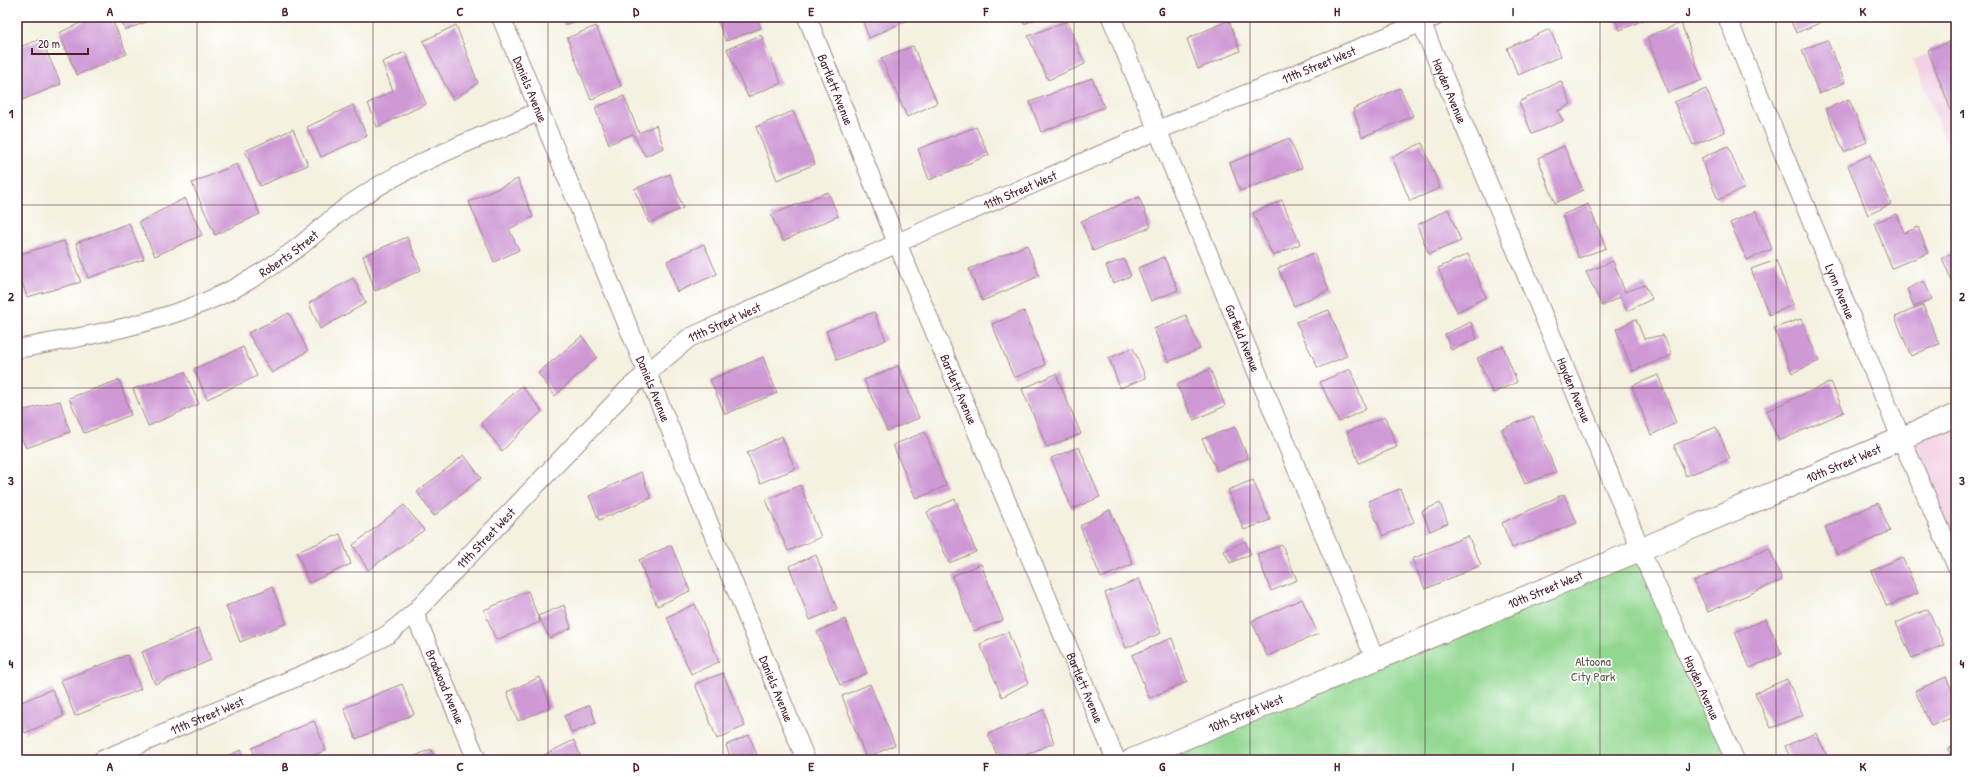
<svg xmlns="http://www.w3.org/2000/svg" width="1973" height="777" viewBox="0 0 1973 777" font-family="'Patrick Hand',sans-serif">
	<rect width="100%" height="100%" fill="#fff"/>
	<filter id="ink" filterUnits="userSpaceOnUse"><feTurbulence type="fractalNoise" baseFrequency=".025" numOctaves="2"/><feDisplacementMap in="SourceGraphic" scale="8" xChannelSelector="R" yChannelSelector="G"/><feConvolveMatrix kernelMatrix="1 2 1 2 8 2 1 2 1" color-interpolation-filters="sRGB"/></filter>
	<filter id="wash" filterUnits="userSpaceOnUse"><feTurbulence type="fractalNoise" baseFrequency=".012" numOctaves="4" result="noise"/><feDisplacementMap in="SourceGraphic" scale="16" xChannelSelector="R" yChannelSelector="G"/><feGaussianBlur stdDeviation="0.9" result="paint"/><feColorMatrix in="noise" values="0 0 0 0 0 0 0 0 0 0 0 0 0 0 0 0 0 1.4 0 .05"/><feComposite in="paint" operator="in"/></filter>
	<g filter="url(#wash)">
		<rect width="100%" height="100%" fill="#f4f1e0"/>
		<g fill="#f2cfe2">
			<polygon points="1956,42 1956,168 1913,60"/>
			<polygon points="1956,415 1956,548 1901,438"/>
		</g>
		<polygon fill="#92d790" stroke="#6e7b5e" points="1642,549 1735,760 1132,760"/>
		<g id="blocks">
			<g fill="#cf99d5">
				<polygon points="93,17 111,17 127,54 77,75 59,33"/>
				<polygon points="120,17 160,17 125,30"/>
				<polygon points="562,17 584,17 565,25"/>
				<polygon points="716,17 756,17 761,28 726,41"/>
				<polygon points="861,17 907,17 908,20 869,38"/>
				<polygon points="1021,17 1041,17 1024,24"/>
				<polygon points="1309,17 1322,17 1311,22"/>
				<polygon points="1614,17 1651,17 1620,30"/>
				<polygon points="1789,17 1818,17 1820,23 1796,33"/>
				<polygon points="1229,20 1240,51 1198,69 1187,39"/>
				<polygon points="1067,21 1085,64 1048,80 1028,36"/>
				<polygon points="1681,23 1702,80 1668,93 1647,37"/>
				<polygon points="456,25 478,83 453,100 423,41"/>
				<polygon points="596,26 621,86 591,100 567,38"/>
				<polygon points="1550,29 1561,56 1518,75 1507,48"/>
				<polygon points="761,35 781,83 748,97 727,49"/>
				<polygon points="41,39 61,84 17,102 17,48"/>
				<polygon points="1956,39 1956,111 1952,113 1928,50"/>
				<polygon points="1827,40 1845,82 1819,94 1802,50"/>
				<polygon points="913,46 937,103 907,117 881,58"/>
				<polygon points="405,52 426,104 377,127 368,103 393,91 382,62"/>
				<polygon points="1092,78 1104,107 1041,132 1030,102"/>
				<polygon points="1561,81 1571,104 1558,111 1563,121 1532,134 1519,102"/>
				<polygon points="1400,88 1413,116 1362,137 1353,109"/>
				<polygon points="1706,89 1725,132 1693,145 1674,102"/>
				<polygon points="624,96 639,133 656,125 664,148 645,156 633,134 609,144 595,108"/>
				<polygon points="1849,99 1867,142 1844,152 1826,109"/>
				<polygon points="353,105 367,136 321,157 307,127"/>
				<polygon points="793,111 815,164 777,180 756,127"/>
				<polygon points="976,127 989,155 929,180 918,149"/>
				<polygon points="293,129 308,165 260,186 245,151"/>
				<polygon points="1289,138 1302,168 1240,191 1230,163"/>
				<polygon points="1422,143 1440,188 1410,201 1392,157"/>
				<polygon points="1564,146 1583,190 1555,203 1538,158"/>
				<polygon points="1728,146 1745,188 1718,200 1701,158"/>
				<polygon points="1870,155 1891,204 1868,215 1848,165"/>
				<polygon points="237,164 260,214 215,235 192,183"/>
				<polygon points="670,174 683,208 649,223 634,189"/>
				<polygon points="518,179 533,217 509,229 519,250 494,262 469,202"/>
				<polygon points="828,192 838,216 783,241 771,215"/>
				<polygon points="1139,197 1151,227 1093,251 1081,221"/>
				<polygon points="185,198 202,235 155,256 139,222"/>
				<polygon points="1282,200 1300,244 1273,256 1253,213"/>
				<polygon points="1588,204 1606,248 1579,258 1562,215"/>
				<polygon points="1448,209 1461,241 1429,254 1417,225"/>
				<polygon points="1756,211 1772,249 1747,260 1730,223"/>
				<polygon points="1897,214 1904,233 1918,227 1928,253 1892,268 1874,223"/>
				<polygon points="129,223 144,259 88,278 76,243"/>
				<polygon points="407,237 421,270 375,291 363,256"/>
				<polygon points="64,241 81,282 27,297 17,268 17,255"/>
				<polygon points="704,244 717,274 677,292 667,261"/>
				<polygon points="1027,245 1039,276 982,301 969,269"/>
				<polygon points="1956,251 1956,279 1952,281 1942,258"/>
				<polygon points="1314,253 1329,290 1294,306 1278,268"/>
				<polygon points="1468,254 1486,297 1457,312 1438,268"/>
				<polygon points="1164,257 1178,290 1151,301 1138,268"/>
				<polygon points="1124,259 1131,276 1113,283 1106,266"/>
				<polygon points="1776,260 1793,305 1769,315 1751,269"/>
				<polygon points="1613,261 1625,292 1645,285 1652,299 1627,311 1620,297 1602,306 1586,272"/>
				<polygon points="353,278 366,303 320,329 309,303"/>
				<polygon points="1924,281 1932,299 1914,307 1907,289"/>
				<polygon points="1923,305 1939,344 1911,356 1895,317"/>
				<polygon points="1329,310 1347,356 1318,368 1296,322"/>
				<polygon points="1024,311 1045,365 1014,378 992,324"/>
				<polygon points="874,312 886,340 837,360 826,331"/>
				<polygon points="289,313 308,351 272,373 248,333"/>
				<polygon points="1186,315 1200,349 1168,362 1154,329"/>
				<polygon points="1636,319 1644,339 1663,335 1672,355 1633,371 1616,329"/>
				<polygon points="1801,319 1819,361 1792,373 1774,328"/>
				<polygon points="1471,322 1477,339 1451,350 1445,334"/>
				<polygon points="582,336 597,357 555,396 538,373"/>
				<polygon points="1503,346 1517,382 1493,393 1477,358"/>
				<polygon points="243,347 257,376 207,399 194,369"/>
				<polygon points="1133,348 1146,378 1120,388 1109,358"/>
				<polygon points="763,357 777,393 725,414 710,380"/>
				<polygon points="898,366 919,418 887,431 864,380"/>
				<polygon points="1210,369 1225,406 1194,420 1177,385"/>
				<polygon points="1350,369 1366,409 1339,422 1320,382"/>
				<polygon points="185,372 199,404 148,426 133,389"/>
				<polygon points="1056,374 1081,434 1047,447 1022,389"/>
				<polygon points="1658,375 1676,423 1651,435 1632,386"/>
				<polygon points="119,380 131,415 84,433 69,398"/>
				<polygon points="1831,382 1844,412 1779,441 1766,411"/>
				<polygon points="522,386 542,411 502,451 481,423"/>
				<polygon points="60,401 70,432 26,448 17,428 17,412"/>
				<polygon points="1533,416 1556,472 1525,484 1502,429"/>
				<polygon points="1385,417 1397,447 1359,463 1347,432"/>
				<polygon points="1235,427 1248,458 1217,471 1202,439"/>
				<polygon points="1716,427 1730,459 1686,476 1674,445"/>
				<polygon points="925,432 946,486 916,499 893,445"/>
				<polygon points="782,436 795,469 760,483 747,453"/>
				<polygon points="1079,447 1100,497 1072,509 1051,458"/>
				<polygon points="464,455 481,478 434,516 417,492"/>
				<polygon points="641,472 651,498 599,520 589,496"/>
				<polygon points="1253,480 1270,520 1244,530 1228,490"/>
				<polygon points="800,485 821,537 788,551 766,500"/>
				<polygon points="1400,489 1414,522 1383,536 1368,501"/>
				<polygon points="1564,494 1577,523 1512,548 1502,523"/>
				<polygon points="955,499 976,552 949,563 927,512"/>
				<polygon points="1440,503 1448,523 1430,531 1422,511"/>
				<polygon points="1878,503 1890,531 1837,555 1825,527"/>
				<polygon points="404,505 424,530 368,570 353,545"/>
				<polygon points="1110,510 1133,564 1101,578 1080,526"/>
				<polygon points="340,534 351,564 309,583 297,552"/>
				<polygon points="1468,536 1481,565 1425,589 1412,559"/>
				<polygon points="1245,541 1251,554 1230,563 1224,551"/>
				<polygon points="671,545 690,591 657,606 639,560"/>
				<polygon points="1282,545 1297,580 1271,591 1257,554"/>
				<polygon points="1769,548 1782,580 1708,612 1694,581"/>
				<polygon points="816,555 837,609 810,620 789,566"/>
				<polygon points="1902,557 1918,593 1887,606 1871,571"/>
				<polygon points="981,564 1003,620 974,631 952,576"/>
				<polygon points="1139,579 1161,633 1126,648 1105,593"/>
				<polygon points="272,587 287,623 240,642 226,606"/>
				<polygon points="528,591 540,622 496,640 484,610"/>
				<polygon points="1302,599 1318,634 1267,656 1252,621"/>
				<polygon points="695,604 719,662 691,674 667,617"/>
				<polygon points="564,605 571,628 550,638 538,616"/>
				<polygon points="1928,609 1944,645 1912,658 1896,623"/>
				<polygon points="845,619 867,673 840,685 817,632"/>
				<polygon points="1766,619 1782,654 1750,668 1735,632"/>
				<polygon points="199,628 211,660 155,684 142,652"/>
				<polygon points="1008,632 1028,683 1002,697 980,644"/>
				<polygon points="1172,638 1187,682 1149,698 1132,655"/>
				<polygon points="127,655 141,689 75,716 61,680"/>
				<polygon points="723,673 745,726 717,739 695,684"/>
				<polygon points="540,677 551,707 518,721 507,692"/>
				<polygon points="1946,677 1956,699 1956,716 1931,726 1915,691"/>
				<polygon points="1787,679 1803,715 1771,728 1755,693"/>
				<polygon points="402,684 414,714 356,739 344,708"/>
				<polygon points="870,684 895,745 866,758 842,696"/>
				<polygon points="52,689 64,716 25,733 17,713 17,704"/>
				<polygon points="590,705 596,723 572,733 564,716"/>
				<polygon points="1043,710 1054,743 1013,760 999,760 988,734"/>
				<polygon points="314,721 326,750 303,760 256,760 252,748"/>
				<polygon points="1816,733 1829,760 1791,760 1785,746"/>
				<polygon points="749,735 759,760 731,760 726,745"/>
				<polygon points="574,740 582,760 546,760 544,755"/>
				<polygon points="1956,745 1956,760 1953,760 1948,749"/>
				<polygon points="431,749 435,760 406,760"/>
				<polygon points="241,750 245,760 218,760"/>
			</g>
		</g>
	</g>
	<g filter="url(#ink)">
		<use href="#blocks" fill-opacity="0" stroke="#9f8886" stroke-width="1"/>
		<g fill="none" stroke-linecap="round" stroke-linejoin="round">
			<g stroke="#9f8886" stroke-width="20">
				<g id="minor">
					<path id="s1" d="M501 17 806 760"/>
					<path id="s2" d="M807 17 897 243 1116 760"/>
					<path id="s3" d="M1111 17 1375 659"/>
					<path id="s4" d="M1419 17 1650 572 1735 760"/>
					<path id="s5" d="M1727 17 1901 438 1956 565"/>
					<path id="s6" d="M17 349C80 337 145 327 205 302 237 289 269 269 296 249 316 234 334 215 355 201 412 162 477 139 540 111"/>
					<path id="s7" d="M414 613 477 760"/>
					<path id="s8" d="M102 760 351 654 387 635 414 613 628 389 689 338 924 231 1158 130 1435 17"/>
				</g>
			</g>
			<g stroke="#9f8886" stroke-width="24">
				<g id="tertiary">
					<path id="s9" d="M1132 760 1642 549 1956 415"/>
				</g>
			</g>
			<use href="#minor" stroke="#fff" stroke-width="18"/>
			<use href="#tertiary" stroke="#fff" stroke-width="22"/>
		</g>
	</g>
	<path fill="none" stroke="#4a1f2b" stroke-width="1" stroke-opacity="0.55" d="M197 17V760M373 17V760M548 17V760M723 17V760M899 17V760M1074 17V760M1250 17V760M1425 17V760M1600 17V760M1776 17V760M17 205H1956M17 388H1956M17 572H1956"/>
	<g text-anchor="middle" stroke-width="3.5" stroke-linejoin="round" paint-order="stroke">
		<g font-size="13" fill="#4a1f2b" stroke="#fff">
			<text dy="5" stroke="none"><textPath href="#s8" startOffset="1422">11th Street West</textPath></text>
			<text dy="5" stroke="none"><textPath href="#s1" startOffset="78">Daniels Avenue</textPath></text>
			<text dy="5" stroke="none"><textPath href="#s2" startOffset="78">Bartlett Avenue</textPath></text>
			<text dy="5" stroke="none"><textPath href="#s4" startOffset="80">Hayden Avenue</textPath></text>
			<text dy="5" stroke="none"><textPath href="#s8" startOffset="1098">11th Street West</textPath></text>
			<text dy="5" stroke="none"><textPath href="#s6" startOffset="291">Roberts Street</textPath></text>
			<text dy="5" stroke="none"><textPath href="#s5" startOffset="297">Lynn Avenue</textPath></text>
			<text dy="5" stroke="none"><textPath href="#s8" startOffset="774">11th Street West</textPath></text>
			<text dy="5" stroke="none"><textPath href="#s3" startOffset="347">Garfield Avenue</textPath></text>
			<text dy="5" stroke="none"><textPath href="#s1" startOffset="402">Daniels Avenue</textPath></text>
			<text dy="5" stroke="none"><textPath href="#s4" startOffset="404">Hayden Avenue</textPath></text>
			<text dy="5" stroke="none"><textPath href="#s2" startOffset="402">Bartlett Avenue</textPath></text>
			<text dy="5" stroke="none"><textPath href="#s9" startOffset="771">10th Street West</textPath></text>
			<text dy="5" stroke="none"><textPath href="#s8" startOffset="450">11th Street West</textPath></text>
			<text dy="5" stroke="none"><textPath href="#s9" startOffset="447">10th Street West</textPath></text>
			<text dy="5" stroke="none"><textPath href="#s7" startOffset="80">Bradwood Avenue</textPath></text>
			<text dy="5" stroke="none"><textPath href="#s4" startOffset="728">Hayden Avenue</textPath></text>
			<text dy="5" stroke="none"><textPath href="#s1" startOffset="726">Daniels Avenue</textPath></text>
			<text dy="5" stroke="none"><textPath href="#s2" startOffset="726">Bartlett Avenue</textPath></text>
			<text dy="5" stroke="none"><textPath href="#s9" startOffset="123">10th Street West</textPath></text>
			<text dy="5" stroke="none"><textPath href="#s8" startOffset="114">11th Street West</textPath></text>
		</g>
		<g font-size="13" fill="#605649" stroke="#fff">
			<text x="1593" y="666">Altoona<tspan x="1593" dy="15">City Park</tspan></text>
		</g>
	</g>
	<rect width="1973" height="777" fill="none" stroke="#fff" stroke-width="44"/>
	<path d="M32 48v6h56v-6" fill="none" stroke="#4a1f2b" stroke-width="2"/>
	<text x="38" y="48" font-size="12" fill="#4a1f2b" stroke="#ffffff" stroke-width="3" paint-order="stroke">20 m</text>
	<rect x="22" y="22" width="1929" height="733" fill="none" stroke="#4a1f2b" stroke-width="1.5"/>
	<g font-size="13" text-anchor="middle" font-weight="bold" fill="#4a1f2b">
		<text x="110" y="16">A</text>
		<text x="285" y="16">B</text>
		<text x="460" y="16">C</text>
		<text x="636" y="16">D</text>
		<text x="811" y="16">E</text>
		<text x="986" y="16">F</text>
		<text x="1162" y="16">G</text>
		<text x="1337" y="16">H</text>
		<text x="1513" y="16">I</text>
		<text x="1688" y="16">J</text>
		<text x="1863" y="16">K</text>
		<text x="11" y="118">1</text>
		<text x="1962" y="118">1</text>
		<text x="11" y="301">2</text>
		<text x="1962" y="301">2</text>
		<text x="11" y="485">3</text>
		<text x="1962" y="485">3</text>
		<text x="11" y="668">4</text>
		<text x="1962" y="668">4</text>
		<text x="110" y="771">A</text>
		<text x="285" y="771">B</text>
		<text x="460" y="771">C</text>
		<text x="636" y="771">D</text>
		<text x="811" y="771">E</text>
		<text x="986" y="771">F</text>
		<text x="1162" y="771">G</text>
		<text x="1337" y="771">H</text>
		<text x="1513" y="771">I</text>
		<text x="1688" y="771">J</text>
		<text x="1863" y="771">K</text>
	</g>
</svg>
